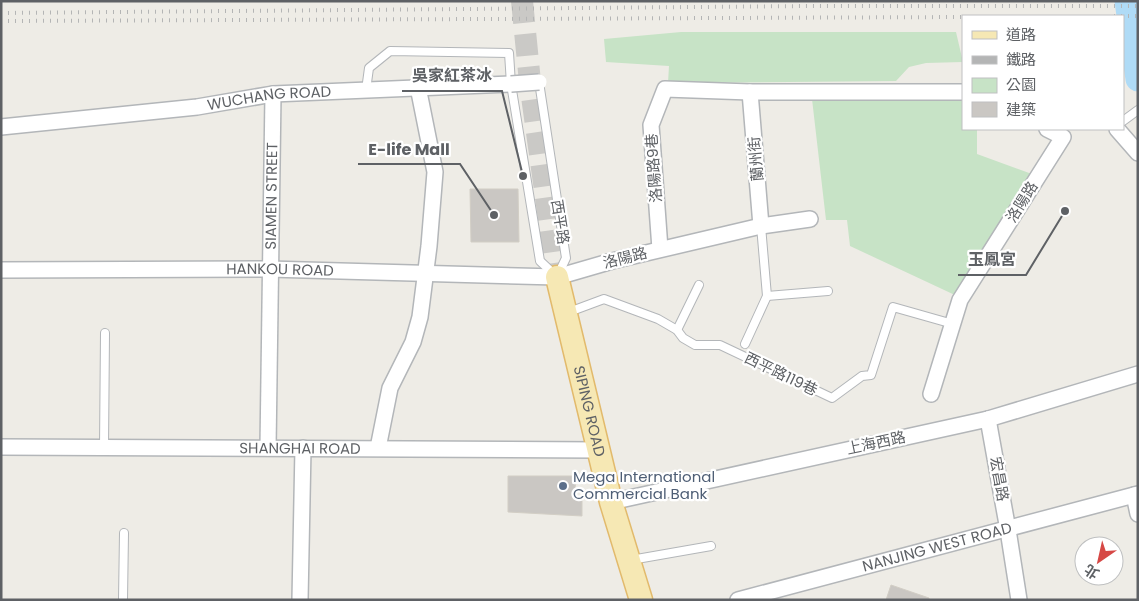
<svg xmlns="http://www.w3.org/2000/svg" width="1139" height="601" viewBox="0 0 1139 601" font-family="Poppins,'Noto Sans TC',sans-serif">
	<rect width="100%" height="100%" fill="#eeece6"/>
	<g fill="#c7e3c6">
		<polygon points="681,32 956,32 963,62 926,63 909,67 896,81 668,83 669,66 606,62 604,39"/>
		<polygon points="812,99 963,99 963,129 977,129 977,154 1032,174 957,296 850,246 847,220 826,220"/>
	</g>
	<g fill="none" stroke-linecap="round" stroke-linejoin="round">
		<polyline stroke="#afdbf6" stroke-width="25" points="1127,1 1138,79"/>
	</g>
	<g fill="#cac7c3" stroke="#d2cec5">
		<polygon points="470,189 518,189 519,242 471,242"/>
		<polygon points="508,476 577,476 573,499 582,499 582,516 508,512"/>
		<polygon points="891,585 929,598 929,600 886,600"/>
	</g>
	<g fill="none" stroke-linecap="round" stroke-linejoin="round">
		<polyline stroke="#cac9c6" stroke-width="22" stroke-dasharray="22 11" stroke-linecap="butt" points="522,1 530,82 557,277"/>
		<g stroke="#b3b6b9" stroke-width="10">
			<g id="lane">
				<polyline points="366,90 369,68 390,51 509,53 511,84 540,261 557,277 566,258 539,82"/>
				<polyline points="1123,121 1138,110"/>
				<polyline points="767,296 828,291"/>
				<polyline points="569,312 604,299 658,319 677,330 683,338 695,345 720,345 832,398 862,376 871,375 893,307 953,324"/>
				<polyline points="677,330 699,285"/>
				<polyline points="745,344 767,296 761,226"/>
				<polyline points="104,447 105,333"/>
				<polyline points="631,560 711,546"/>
				<polyline points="123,600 124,533"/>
			</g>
		</g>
		<g stroke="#b3b6b9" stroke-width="18">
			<g id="street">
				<polyline points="750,92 761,226"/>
				<path id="s1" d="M1 127 197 107 273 94 511 84"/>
				<polyline points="1117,129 1138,153"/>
				<polyline points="660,249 651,125 665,89 750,92 963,92"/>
				<path id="s2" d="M1 270 269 269 557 277 612 261 761 226 810 219"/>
				<polyline points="931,394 960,300 1063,137 1047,129"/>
				<polyline points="988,419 1008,530 1019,600"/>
				<path id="s3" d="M1 447 599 450"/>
				<path id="s4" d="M268 448 273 94"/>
				<polyline points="378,448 390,388 413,342 420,317 429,246 435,172 418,87"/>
				<polyline points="1134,495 1138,514"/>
				<polyline points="611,502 988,419 1138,374"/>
				<polyline points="300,600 303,448"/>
				<path id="s5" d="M738 600 1138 494"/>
			</g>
		</g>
		<g stroke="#e2ba6c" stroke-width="25">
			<g id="primary">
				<path id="s6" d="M557 277 611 502 641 600"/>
			</g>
		</g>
		<use href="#lane" stroke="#fff" stroke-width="8"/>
		<use href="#street" stroke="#fff" stroke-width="15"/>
		<use href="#primary" stroke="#f6e8b4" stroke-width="22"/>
		<g stroke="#b4b5b5" stroke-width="4" stroke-dasharray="1 6" stroke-linecap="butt">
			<polyline points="1,13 811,6 1138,6"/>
			<polyline points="1114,16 1138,16"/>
			<polyline points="1,21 963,17"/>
		</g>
		<g stroke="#b3b6b9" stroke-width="18" stroke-linecap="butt">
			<polyline id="street-bridge" points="511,84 539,82"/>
		</g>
		<use href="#street-bridge" stroke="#fff" stroke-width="15"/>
	</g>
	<circle fill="#5c6f8a" stroke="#fff" stroke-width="2" cx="563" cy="486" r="5"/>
	<g text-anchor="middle" stroke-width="4.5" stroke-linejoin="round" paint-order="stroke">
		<g font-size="15" fill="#5e6165" stroke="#fff">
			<text dy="5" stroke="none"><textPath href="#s1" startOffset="270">WUCHANG ROAD</textPath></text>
			<text transform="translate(756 159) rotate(-95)" y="5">蘭州街</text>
			<text transform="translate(654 168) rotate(-94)" y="5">洛陽路9巷</text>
			<text dy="5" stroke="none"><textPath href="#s4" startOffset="252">SIAMEN STREET</textPath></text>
			<text transform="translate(1022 202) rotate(-58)" y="5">洛陽路</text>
			<text transform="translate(560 222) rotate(81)" y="5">西平路</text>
			<text transform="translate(625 258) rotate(-14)" y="5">洛陽路</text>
			<text dy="5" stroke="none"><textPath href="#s2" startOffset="279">HANKOU ROAD</textPath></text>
			<text transform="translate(781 374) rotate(26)" y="5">西平路119巷</text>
			<text dy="5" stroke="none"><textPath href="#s6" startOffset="138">SIPING ROAD</textPath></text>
			<text transform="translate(876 443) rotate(-12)" y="5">上海西路</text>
			<text dy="5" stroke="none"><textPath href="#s3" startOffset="299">SHANGHAI ROAD</textPath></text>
			<text transform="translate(999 479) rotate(80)" y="5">宏昌路</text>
			<text dy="5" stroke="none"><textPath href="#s5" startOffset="206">NANJING WEST ROAD</textPath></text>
		</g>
		<g font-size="15" fill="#4e5e75" stroke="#fff" text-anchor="start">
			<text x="573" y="482">Mega International<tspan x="573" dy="17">Commercial Bank</tspan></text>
		</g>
	</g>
	<path fill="none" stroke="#5e6165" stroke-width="2" d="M523 176L502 91H402M494 215L460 164H358M1065 211L1026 275H958"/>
	<g fill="#5e6165" stroke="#fff" stroke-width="2">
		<circle cx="523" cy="176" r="5"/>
		<circle cx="494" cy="215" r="5"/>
		<circle cx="1065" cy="211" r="5"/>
	</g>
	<g font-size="16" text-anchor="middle" font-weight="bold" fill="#5e6165" stroke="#fff" stroke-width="4.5" stroke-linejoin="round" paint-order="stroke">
		<text x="452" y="81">吳家紅茶冰</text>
		<text x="409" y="155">E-life Mall</text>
		<text x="992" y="265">玉鳳宮</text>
	</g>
	<rect width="1139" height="601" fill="none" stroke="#5e6165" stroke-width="5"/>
	<rect x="962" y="15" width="162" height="115" fill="#ffffff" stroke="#bfc0c1"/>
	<rect x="972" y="31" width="25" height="8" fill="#f6e8b4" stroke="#bfc0c1"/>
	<text x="1006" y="40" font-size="15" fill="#5e6165">道路</text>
	<rect x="972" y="56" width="25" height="8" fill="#b4b5b5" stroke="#bfc0c1"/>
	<text x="1006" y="65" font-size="15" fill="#5e6165">鐵路</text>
	<rect x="972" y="78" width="25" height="15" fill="#c7e3c6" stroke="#bfc0c1"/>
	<text x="1006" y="90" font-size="15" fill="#5e6165">公園</text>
	<rect x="972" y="102" width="25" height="15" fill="#cac7c3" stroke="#bfc0c1"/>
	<text x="1006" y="115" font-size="15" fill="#5e6165">建築</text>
	<g transform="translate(1099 561) rotate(214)"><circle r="24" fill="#ffffff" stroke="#bfc0c1"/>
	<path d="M0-4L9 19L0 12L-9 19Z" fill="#d64845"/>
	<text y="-8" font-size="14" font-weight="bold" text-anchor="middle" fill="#5e6165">北</text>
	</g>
</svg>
